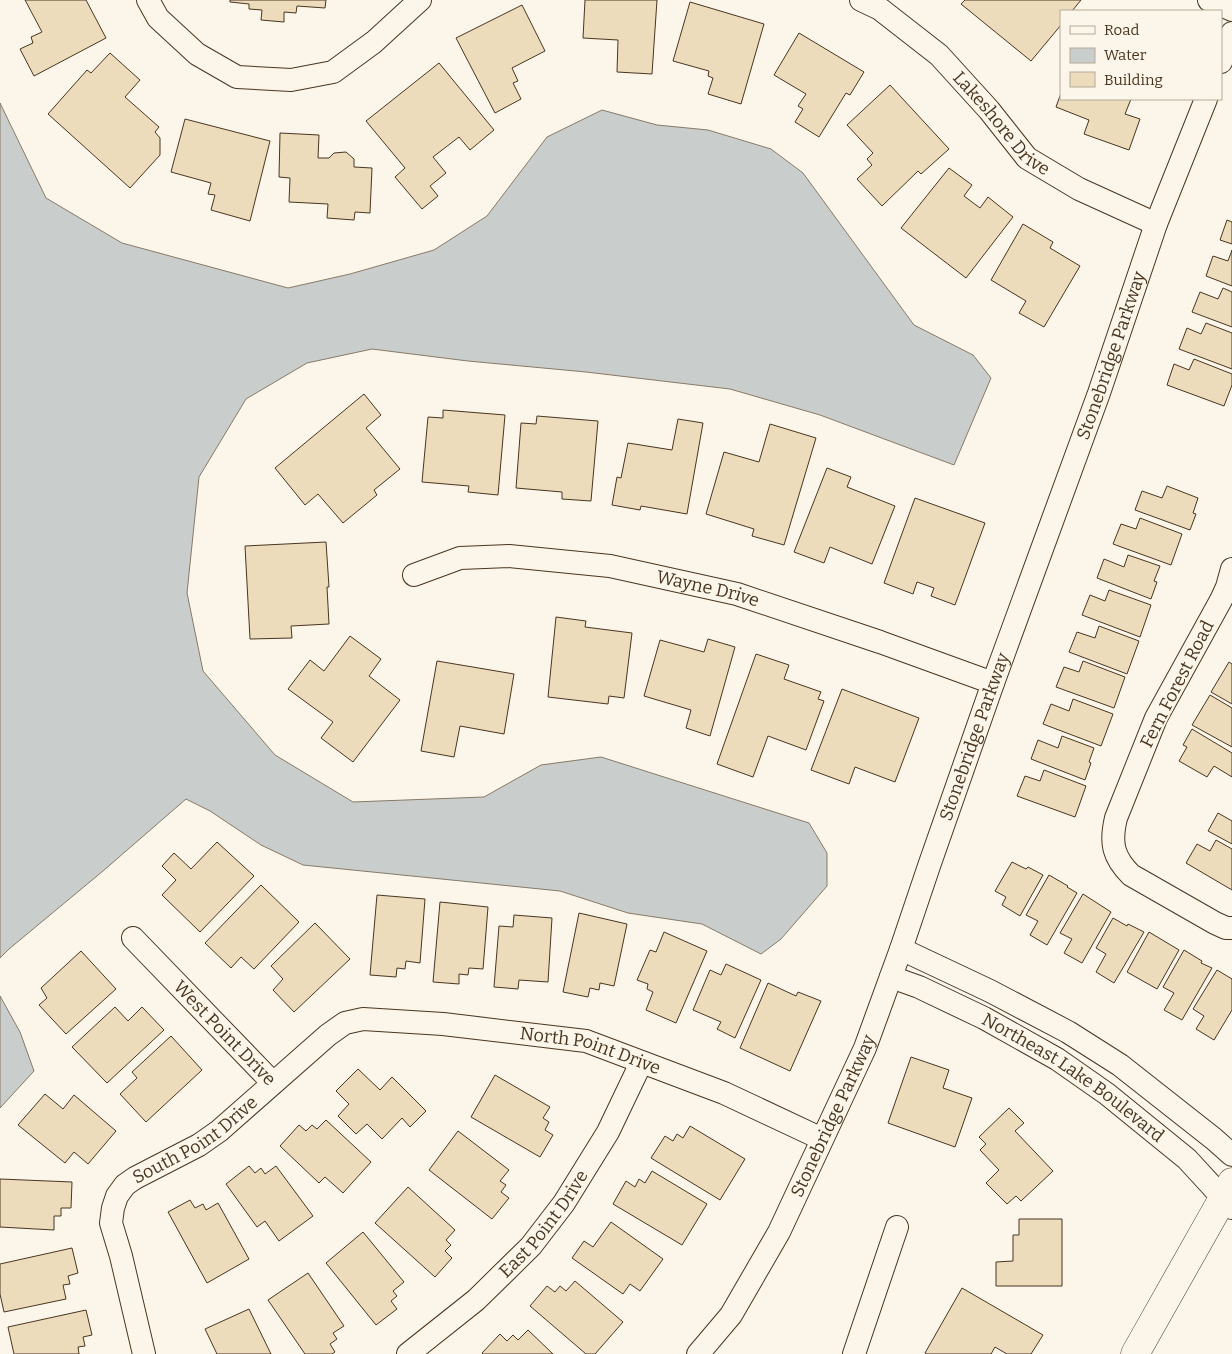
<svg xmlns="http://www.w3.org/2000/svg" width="1232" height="1354" viewBox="0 0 1232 1354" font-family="Bitter,serif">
	<rect width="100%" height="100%" fill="#fbf6e9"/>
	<g fill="#c9cecd" stroke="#887966">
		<polygon points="0,103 46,198 122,243 288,288 350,274 434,250 487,216 547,137 602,110 657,125 708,130 771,149 803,173 914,325 973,355 991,378 954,465 820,415 730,389 586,372 468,361 372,349 307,363 246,399 199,477 187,593 203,671 275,755 353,802 484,797 541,765 601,757 809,823 827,853 827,886 781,939 761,954 702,924 628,913 560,891 303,865 261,845 210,811 186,799 103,871 9,949 0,958"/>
		<polygon points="0,996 20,1032 34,1071 0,1108"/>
	</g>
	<g fill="#ecdcbc" stroke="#4a3520">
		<polygon points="25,0 86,0 106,38 34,76 20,49 33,43 31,37 42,32"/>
		<polygon points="230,0 326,0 325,8 297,6 296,13 284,12 284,22 261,20 262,10 249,9 249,4 230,2"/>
		<polygon points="585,0 657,0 652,74 617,72 618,40 583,38"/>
		<polygon points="965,0 1081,0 1072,11 1061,11 1061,25 1031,61 961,4"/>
		<polygon points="690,2 764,24 741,104 708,94 713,78 708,76 709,71 673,61"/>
		<polygon points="522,5 545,51 512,68 518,81 513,83 521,99 495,113 456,38"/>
		<polygon points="799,33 864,72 850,95 846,93 819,137 795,122 803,109 798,106 806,94 774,75"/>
		<polygon points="110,53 140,80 125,97 159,127 155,132 160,138 160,155 130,188 48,114 87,70 91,73"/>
		<polygon points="439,63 494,130 470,150 459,137 433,157 446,173 430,186 438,196 422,209 395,177 405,168 366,121"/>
		<polygon points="890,85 949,149 921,174 918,171 882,206 857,179 872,165 867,159 873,153 847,125"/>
		<polygon points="1061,93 1061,99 1131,99 1125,114 1140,119 1129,150 1084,134 1089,120 1056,107"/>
		<polygon points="185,119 270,141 250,221 211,210 215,195 208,194 211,183 171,172"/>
		<polygon points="280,133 319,135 318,158 329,158 334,153 346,152 354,159 354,167 372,168 370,213 355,212 354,220 327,218 328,204 289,202 290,178 279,177"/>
		<polygon points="949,168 972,185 964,196 980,208 988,197 1013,217 966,278 901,228"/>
		<polygon points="1227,220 1232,222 1232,244 1220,240"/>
		<polygon points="1023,224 1053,242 1050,248 1080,266 1044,327 1019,313 1026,301 991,280"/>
		<polygon points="1232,250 1232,286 1206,276 1213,256 1228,261"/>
		<polygon points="1223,288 1232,292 1232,327 1192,312 1200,292 1218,299"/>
		<polygon points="1206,323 1232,333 1232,369 1179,349 1187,328 1201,334"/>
		<polygon points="1194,359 1232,374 1232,385 1224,406 1167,385 1174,364 1189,370"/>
		<polygon points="364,394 381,415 366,428 400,469 374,490 377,495 343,523 318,494 305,505 275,468"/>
		<polygon points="443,410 505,415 498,495 468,492 469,486 422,482 428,417 443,418"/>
		<polygon points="537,416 598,421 591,501 562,499 562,492 516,488 521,423 536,424"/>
		<polygon points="678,419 703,423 687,514 641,506 640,510 612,505 617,477 621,478 628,443 672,450"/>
		<polygon points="770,424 816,438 784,545 752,536 754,529 706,514 724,452 759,462"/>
		<polygon points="827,468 851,477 847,487 895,506 872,564 830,547 824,563 794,552"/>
		<polygon points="1167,486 1198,498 1193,513 1196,514 1190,530 1135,510 1142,491 1162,498"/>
		<polygon points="915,498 985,523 955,605 931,596 934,588 917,582 913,594 884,583"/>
		<polygon points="1140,518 1182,534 1171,565 1113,544 1121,524 1136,529"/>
		<polygon points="326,542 329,587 327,587 329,624 291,626 292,638 250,639 245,546"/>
		<polygon points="1128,555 1160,566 1154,581 1157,582 1151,599 1097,578 1104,559 1124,567"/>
		<polygon points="1109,590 1151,605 1140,637 1082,615 1090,595 1105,601"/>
		<polygon points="556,617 586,621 585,627 632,633 624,698 609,696 608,704 548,697"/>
		<polygon points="1099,626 1139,641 1127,674 1069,652 1077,632 1095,638"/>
		<polygon points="350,636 381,659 369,676 400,700 353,762 321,738 333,722 288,689 310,660 324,671"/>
		<polygon points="708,639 735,647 710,736 686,728 691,710 644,696 660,640 704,652"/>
		<polygon points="756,654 789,665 784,679 821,692 818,699 824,701 806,750 768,736 753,777 717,764"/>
		<polygon points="437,661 514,674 504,734 460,726 454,757 421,751"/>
		<polygon points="1083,661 1125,677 1114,708 1056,687 1064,667 1079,672"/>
		<polygon points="1229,662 1232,664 1232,704 1211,692"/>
		<polygon points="842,689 919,718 895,782 855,767 849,784 811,770"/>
		<polygon points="1210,695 1232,708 1232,747 1192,725"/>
		<polygon points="1073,699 1113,714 1101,746 1043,724 1051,704 1069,711"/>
		<polygon points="1192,729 1232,753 1232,777 1214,766 1207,777 1179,761 1187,747 1183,745"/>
		<polygon points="1062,736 1094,748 1089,762 1091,763 1085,780 1031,759 1038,740 1058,748"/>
		<polygon points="1044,770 1086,786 1075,817 1017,796 1025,776 1040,781"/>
		<polygon points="1218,813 1232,821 1232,844 1208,831"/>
		<polygon points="1216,840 1232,849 1232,890 1186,863 1197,844 1210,851"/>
		<polygon points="217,842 254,876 200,932 162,895 176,880 162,866 174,853 191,869"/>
		<polygon points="1012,862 1026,869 1028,867 1043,875 1020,916 1002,905 1006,897 995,891"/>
		<polygon points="1049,875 1068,886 1067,887 1077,893 1047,945 1030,935 1038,921 1026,915"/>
		<polygon points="261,885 299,922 254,969 241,957 231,968 205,943"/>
		<polygon points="1083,894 1111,912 1082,963 1064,953 1072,939 1060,933"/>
		<polygon points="377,895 425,899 420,963 406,961 405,969 397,968 396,977 370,975"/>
		<polygon points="440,902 488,907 483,969 469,968 468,975 459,974 459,984 433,982"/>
		<polygon points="579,913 627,924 614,986 600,983 599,990 590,988 588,997 563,992"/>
		<polygon points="514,915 552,918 548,982 519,980 518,989 494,987 499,926 513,927"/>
		<polygon points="1113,918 1127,926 1128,924 1144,932 1114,983 1096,972 1106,954 1096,948"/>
		<polygon points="315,923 350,959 294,1012 273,990 283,979 271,966"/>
		<polygon points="664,932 707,951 676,1023 646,1010 653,992 647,989 648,984 637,980 650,950 656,952"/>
		<polygon points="1149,932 1179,950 1157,989 1127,972"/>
		<polygon points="1184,950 1202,961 1201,963 1212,968 1182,1020 1164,1010 1174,993 1163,987"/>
		<polygon points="81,951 116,989 66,1034 39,1005 47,998 41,988"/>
		<polygon points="726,964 761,980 735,1038 717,1029 721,1022 693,1010 710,970 721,975"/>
		<polygon points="1217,970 1232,979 1232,1010 1214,1040 1196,1029 1204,1016 1193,1009"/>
		<polygon points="768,983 796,996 798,992 821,1001 790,1071 740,1048"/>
		<polygon points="115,1007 128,1021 142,1007 164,1030 107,1083 72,1047"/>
		<polygon points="171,1036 202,1070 146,1122 120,1094 137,1078 132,1072"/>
		<polygon points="911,1057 949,1070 943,1088 972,1098 955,1147 888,1123"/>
		<polygon points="358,1069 380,1090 392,1077 426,1111 410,1127 402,1118 382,1139 367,1124 356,1134 338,1116 349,1104 336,1091"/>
		<polygon points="495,1075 550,1107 543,1118 549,1122 545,1130 553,1135 540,1157 471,1117"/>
		<polygon points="45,1094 63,1109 74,1095 116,1131 88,1164 74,1152 65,1163 18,1125"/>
		<polygon points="1009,1108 1024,1123 1015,1131 1053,1171 1021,1201 1016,1196 1007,1204 986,1183 999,1170 980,1150 986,1144 979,1137"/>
		<polygon points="326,1120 371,1162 343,1193 325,1177 319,1183 280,1146 299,1125 306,1131 312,1125 317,1129"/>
		<polygon points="690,1126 745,1159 720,1200 651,1158 665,1136 673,1141 677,1134 683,1138"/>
		<polygon points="458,1131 509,1170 500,1181 506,1185 501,1192 509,1198 492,1219 429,1170"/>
		<polygon points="249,1166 255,1173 261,1168 265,1174 276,1166 313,1216 279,1241 265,1221 257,1227 226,1184"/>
		<polygon points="652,1171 707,1204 682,1245 613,1204 626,1181 635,1187 639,1179 645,1183"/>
		<polygon points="0,1179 72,1182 71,1208 61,1208 61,1216 54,1216 54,1230 0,1227"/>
		<polygon points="408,1187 455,1230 446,1240 451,1245 445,1251 452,1258 435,1277 375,1223"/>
		<polygon points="190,1200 195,1208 203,1204 206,1210 218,1203 249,1259 207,1283 168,1212"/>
		<polygon points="1019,1219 1062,1219 1062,1286 996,1286 996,1262 1013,1261 1013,1235 1019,1235"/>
		<polygon points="611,1222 663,1259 640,1291 630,1284 623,1294 572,1258 584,1241 593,1247"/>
		<polygon points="363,1232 404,1282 393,1291 397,1296 391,1301 397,1309 376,1325 326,1263"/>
		<polygon points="72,1248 78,1273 68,1276 70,1284 63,1285 66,1299 4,1312 0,1294 0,1264"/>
		<polygon points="308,1273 344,1326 333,1333 337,1339 330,1344 335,1352 332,1354 305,1354 268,1300"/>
		<polygon points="575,1281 623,1322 595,1354 586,1354 530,1306 547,1286 555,1292 560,1286 566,1291"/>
		<polygon points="962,1288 1043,1335 1031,1354 1007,1354 995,1347 991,1354 927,1354 925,1353"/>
		<polygon points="249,1309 271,1354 217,1354 205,1329"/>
		<polygon points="86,1310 92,1335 83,1337 85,1346 78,1347 79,1354 14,1354 8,1327"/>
		<polygon points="528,1330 553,1354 483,1354 482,1353 500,1334 507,1341 513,1335 518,1340"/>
	</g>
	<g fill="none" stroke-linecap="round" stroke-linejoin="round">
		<g stroke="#4a3520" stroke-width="24">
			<g id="street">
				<polyline points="148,0 158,18 197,54 237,77 291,80 333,72 374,42 420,0"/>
				<path id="s1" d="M861 0 880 9 939 55 989 110 1027 158 1079 189 1156 224"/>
				<polyline points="1209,0 1232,10"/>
				<polyline points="1221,62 1232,33"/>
				<path d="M1232 569 1227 587 1221 600 1156 718 1116 818C1110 843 1113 857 1131 875L1215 923 1226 928H1232"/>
				<path id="s2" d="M414 575 460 558 509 556 610 566 737 594 880 642 993 683"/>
				<path id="s3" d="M133 938 273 1083"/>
				<polyline points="901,949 990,991 1068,1032 1120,1065 1214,1139 1232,1155"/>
				<path id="s4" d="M891 977 919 987 984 1018 1057 1059 1107 1094 1187 1159 1232 1208"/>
				<path id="s5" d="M144 1354 121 1256 111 1223 113 1208 117 1196 125 1185 135 1178 199 1145 219 1131 328 1035 345 1023 363 1019 443 1024 586 1041 724 1093 822 1139"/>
				<path id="s6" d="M408 1354 476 1300 531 1246 564 1203 608 1132 641 1063"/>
				<path id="s7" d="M698 1354 731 1315 779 1232 865 1048 901 949 929 866 993 683 1099 393 1156 224 1206 99"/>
				<polyline points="854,1354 897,1227"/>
			</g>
		</g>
		<g stroke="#4a3520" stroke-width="29">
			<polyline id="secondary" points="1135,1354 1232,1182"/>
		</g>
		<use href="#street" stroke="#fbf6e9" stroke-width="22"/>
		<use href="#secondary" stroke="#fbf6e9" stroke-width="28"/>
	</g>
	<g text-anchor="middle" stroke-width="4" stroke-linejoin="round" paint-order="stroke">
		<g font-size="18" fill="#4a3520" stroke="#fbf6e9">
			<text dy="6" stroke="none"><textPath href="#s1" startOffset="189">Lakeshore Drive</textPath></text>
			<text dy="6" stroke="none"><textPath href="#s7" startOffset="1085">Stonebridge Parkway</textPath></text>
			<text dy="6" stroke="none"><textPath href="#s2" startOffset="300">Wayne Drive</textPath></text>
			<text transform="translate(1177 684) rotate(-63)" y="6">Fern Forest Road</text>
			<text dy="6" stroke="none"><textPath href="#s7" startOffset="680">Stonebridge Parkway</textPath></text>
			<text dy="6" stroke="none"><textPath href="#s3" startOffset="132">West Point Drive</textPath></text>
			<text dy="6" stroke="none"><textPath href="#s5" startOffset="700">North Point Drive</textPath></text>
			<text dy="6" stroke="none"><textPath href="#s4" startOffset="209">Northeast Lake Boulevard</textPath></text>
			<text dy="6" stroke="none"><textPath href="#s7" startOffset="275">Stonebridge Parkway</textPath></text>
			<text dy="6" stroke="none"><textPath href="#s5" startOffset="260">South Point Drive</textPath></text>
			<text dy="6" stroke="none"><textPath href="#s6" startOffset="189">East Point Drive</textPath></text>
		</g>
	</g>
	<rect x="1060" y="10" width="162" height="90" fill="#fbf6e9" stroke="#b4a999"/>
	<rect x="1070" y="26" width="25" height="8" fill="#fbf6e9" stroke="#b4a999"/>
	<text x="1104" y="35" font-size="15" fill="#4a3520">Road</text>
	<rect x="1070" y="48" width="25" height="15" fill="#c9cecd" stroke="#b4a999"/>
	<text x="1104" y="60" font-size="15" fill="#4a3520">Water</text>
	<rect x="1070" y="72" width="25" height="15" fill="#ecdcbc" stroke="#b4a999"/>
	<text x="1104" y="85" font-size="15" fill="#4a3520">Building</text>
</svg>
